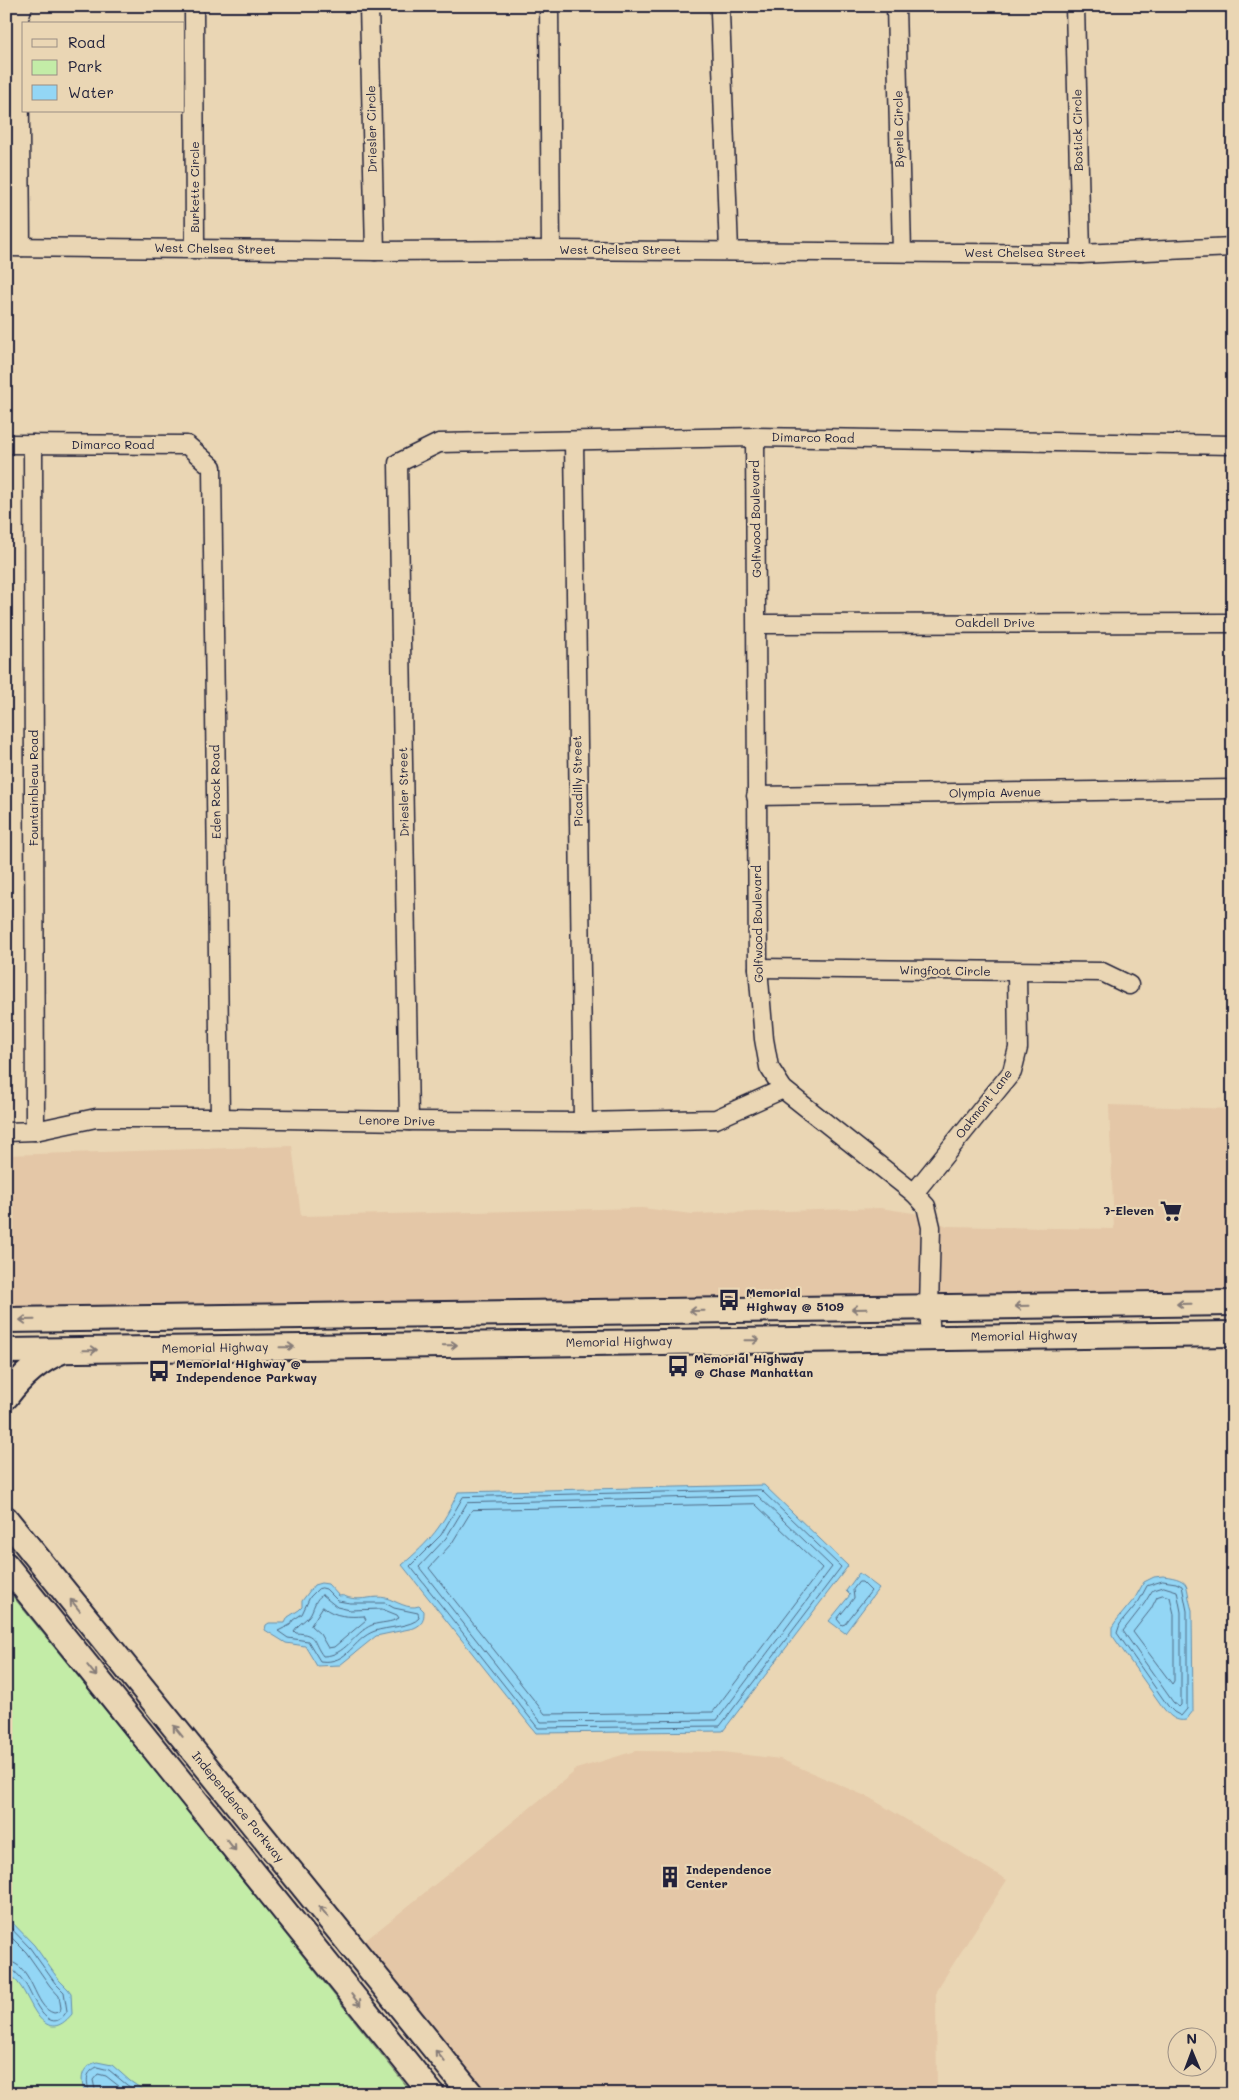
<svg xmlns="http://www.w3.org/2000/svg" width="1239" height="2100" viewBox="0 0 1239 2100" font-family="Mali,sans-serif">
	<rect width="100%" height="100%" fill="#ead6b4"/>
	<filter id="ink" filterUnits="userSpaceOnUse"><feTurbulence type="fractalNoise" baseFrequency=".02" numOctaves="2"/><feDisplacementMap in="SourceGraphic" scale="10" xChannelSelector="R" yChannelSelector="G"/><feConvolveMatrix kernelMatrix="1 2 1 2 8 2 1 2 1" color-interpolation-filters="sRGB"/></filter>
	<g filter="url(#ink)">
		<g fill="#e4c7a7">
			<polygon points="1109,1105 1233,1109 1233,1294 938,1298 938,1222 947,1226 1114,1229"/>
			<polygon points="292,1146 301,1216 642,1208 692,1214 880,1208 920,1214 923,1228 922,1298 6,1311 6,1155"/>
			<polygon points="635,1751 723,1752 780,1759 870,1798 1007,1880 936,1991 937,2094 481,2094 361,1944 573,1773 573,1770"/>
		</g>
		<polygon fill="#c3eca7" stroke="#728771" points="6,1588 176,1797 413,2094 6,2094"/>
		<g fill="#93d6f5" stroke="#668eab">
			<path d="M764 1485 848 1566 723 1731 536 1733 402 1565C430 1541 443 1526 458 1492Z"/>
			<polygon points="859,1573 879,1588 845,1633 829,1621 850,1595 846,1591"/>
			<path d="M1163 1576C1194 1580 1184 1586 1192 1610L1193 1711 1186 1720C1176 1722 1170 1716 1164 1709L1112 1635V1627L1116 1621 1135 1598 1144 1582 1154 1577Z"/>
			<path d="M321 1583 328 1584 339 1596C345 1595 345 1597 350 1598 362 1601 374 1595 386 1598 396 1601 408 1610 419 1606L424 1611C424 1620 423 1624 414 1628L376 1636 340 1665 317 1666 305 1646 286 1643 265 1630 266 1625 269 1623H285L288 1617 299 1610 302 1607V1601L314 1585Z"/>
			<path d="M6 1916 34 1945 59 1980 68 1989 71 1993 72 2014C45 2047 32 2003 21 1987 17 1980 10 1976 6 1969Z"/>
			<path d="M97 2062 112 2065 130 2081 149 2094H85C80 2080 80 2067 97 2062Z"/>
		</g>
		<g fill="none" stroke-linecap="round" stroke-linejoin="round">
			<g stroke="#4f6a85" stroke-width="1">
				<polygon points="761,1490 841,1567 720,1726 538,1728 410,1566 441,1535 463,1497"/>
				<polygon points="758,1496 832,1567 717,1720 541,1722 419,1567 446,1538 467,1503"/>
				<polygon points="755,1504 822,1568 713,1712 545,1714 429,1568 452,1543 472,1510"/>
				<polygon points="1163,1581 1176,1583 1182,1586 1187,1611 1187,1709 1181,1716 1174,1712 1168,1706 1117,1633 1120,1624 1139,1601 1147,1586"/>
				<polygon points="859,1582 862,1582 871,1591 845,1624 842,1625 837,1619 854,1598 853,1590"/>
				<polygon points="1164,1587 1177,1591 1181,1612 1181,1705 1179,1707 1173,1702 1123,1631 1144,1604 1152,1591"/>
				<path d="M322 1588 326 1589 338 1601 350 1603H385L394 1608 418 1613 419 1618C412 1627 386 1627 375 1631 352 1639 349 1665 320 1661L308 1641 288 1638 278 1631 290 1625 293 1620 302 1614 310 1597 318 1589Z"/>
				<path d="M322 1595 337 1607 350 1610 382 1609 397 1615 399 1618C391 1623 381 1622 372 1625 353 1633 346 1656 323 1656 312 1642 318 1634 296 1633L294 1631C299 1623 307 1620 311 1613 315 1605 315 1600 322 1595Z"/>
				<polygon points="1163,1595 1170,1597 1174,1614 1174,1681 1172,1684 1133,1632 1151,1609 1157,1597"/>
				<path d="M323 1607C335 1617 349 1617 364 1616L366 1620 334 1647 328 1648 320 1634 311 1626Z"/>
				<path d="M6 1923 30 1948 55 1983 64 1992 67 2011C49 2040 33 1997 26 1985 22 1979 14 1968 6 1967"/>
				<path d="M6 1932 26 1952 50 1986 59 1996 61 2008 59 2012 54 2013C33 2008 34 1963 6 1961"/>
				<path d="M89 2094C88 2082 83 2074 97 2067L109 2070 127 2085 141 2094"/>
				<polyline points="96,2094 93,2080 98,2074 106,2076 129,2094"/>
			</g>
			<g stroke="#22223b" stroke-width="21">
				<g id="street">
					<polyline points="194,6 195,248"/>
					<polyline points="369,6 375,251"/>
					<polyline points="549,6 551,250"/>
					<polyline points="722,6 720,13 729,251"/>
					<polyline points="896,6 902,252"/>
					<polyline points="1075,6 1081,254"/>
					<polyline points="6,247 375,251 551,250 1081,254 1233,247"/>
					<polyline points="21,247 19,18 23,6"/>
					<polyline points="755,437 758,968 764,1039 769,1067 783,1089 914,1193 926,1206 931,1227 929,1308 931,1338"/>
					<polyline points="574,441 583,1122"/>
					<polyline points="6,444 187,445 212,467 220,1118"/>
					<polyline points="33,444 35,1131"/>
					<polyline points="757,624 1233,623"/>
					<polyline points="756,796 1233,789"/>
					<polyline points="758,968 1102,972 1129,985"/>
					<polyline points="409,1121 398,463 439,443 755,437 1233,445"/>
					<polyline points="6,1132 35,1131 96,1118 220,1118 409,1121 583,1122 716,1119 783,1089"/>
					<polyline points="914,1193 1012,1072 1018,1048 1017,972"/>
				</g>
			</g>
			<g stroke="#22223b" stroke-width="28">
				<g id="secondary">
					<polyline points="6,1320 1233,1303"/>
					<polyline points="6,1351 1233,1334"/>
					<path d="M6 1397C20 1378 40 1360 62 1351"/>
					<polyline points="6,1519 471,2094"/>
					<polyline points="6,1565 432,2094"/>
				</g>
			</g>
			<use href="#street" stroke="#ead6b4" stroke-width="18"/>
			<use href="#secondary" stroke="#ead6b4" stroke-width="24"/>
		</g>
		<defs><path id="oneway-shaft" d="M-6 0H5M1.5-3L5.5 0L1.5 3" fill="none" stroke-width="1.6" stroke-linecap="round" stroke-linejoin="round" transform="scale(1.25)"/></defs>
		<g stroke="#867c78">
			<use href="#oneway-shaft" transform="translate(1184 1304) rotate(179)"/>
			<use href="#oneway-shaft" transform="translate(1022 1306) rotate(179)"/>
			<use href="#oneway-shaft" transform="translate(859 1309) rotate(179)"/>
			<use href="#oneway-shaft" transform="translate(697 1311) rotate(179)"/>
			<use href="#oneway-shaft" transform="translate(27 1320) rotate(179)"/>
			<use href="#oneway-shaft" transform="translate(752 1340) rotate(-1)"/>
			<use href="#oneway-shaft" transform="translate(450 1345) rotate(-1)"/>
			<use href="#oneway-shaft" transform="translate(287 1347) rotate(-1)"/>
			<use href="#oneway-shaft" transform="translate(90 1350) rotate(-1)"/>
			<use href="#oneway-shaft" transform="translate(75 1605) rotate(-129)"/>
			<use href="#oneway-shaft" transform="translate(92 1671) rotate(51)"/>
			<use href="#oneway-shaft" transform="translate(178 1731) rotate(-129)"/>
			<use href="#oneway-shaft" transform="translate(231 1845) rotate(51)"/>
			<use href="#oneway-shaft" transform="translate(324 1912) rotate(-130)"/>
			<use href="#oneway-shaft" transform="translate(356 2000) rotate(51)"/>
			<use href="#oneway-shaft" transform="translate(440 2056) rotate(-129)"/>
		</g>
	</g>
	<defs>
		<g id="supermarket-bare" transform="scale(1.725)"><path d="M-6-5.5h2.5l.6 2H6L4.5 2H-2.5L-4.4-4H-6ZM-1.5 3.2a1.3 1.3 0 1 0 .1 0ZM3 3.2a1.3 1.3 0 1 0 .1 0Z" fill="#22223b" stroke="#ead6b4" stroke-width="2.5" paint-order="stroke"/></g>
		<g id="bus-bare" transform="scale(1.725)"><path d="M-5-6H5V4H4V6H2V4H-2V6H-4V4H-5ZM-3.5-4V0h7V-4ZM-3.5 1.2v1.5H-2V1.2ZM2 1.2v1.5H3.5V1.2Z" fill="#22223b" stroke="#ead6b4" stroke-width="2.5" paint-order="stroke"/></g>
		<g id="building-bare" transform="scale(1.725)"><path d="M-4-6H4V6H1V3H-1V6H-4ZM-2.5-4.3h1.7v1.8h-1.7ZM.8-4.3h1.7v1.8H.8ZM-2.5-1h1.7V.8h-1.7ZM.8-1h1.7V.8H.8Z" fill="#22223b" stroke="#ead6b4" stroke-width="2.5" paint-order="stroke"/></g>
	</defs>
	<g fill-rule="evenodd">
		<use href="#supermarket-bare" x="1171" y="1211"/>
		<use href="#bus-bare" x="729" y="1300"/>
		<use href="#bus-bare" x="678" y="1366"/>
		<use href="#bus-bare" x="159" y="1371"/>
		<use href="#building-bare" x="670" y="1877"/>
	</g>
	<g text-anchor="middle" stroke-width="4.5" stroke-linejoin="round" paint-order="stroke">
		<g font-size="12" fill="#22223b" stroke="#ead6b4">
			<text transform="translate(372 129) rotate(-91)" y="4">Driesler Circle</text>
			<text transform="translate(899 129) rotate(-91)" y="4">Byerle Circle</text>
			<text transform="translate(1078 130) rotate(-91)" y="4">Bostick Circle</text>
			<text transform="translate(195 187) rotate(-90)" y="4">Burkette Circle</text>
			<text transform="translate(215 249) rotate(1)" y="4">West Chelsea Street</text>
			<text x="620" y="254">West Chelsea Street</text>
			<text x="1025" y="257">West Chelsea Street</text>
			<text transform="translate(813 438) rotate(1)" y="4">Dimarco Road</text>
			<text x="113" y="449">Dimarco Road</text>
			<text transform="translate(756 519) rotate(-91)" y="4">Golfwood Boulevard</text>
			<text x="995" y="627">Oakdell Drive</text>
			<text transform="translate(578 781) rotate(-91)" y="4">Picadilly Street</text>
			<text transform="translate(34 788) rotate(-90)" y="4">Fountainbleau Road</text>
			<text transform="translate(216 792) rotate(-91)" y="4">Eden Rock Road</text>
			<text transform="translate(404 792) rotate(-91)" y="4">Driesler Street</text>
			<text transform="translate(995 793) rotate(-1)" y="4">Olympia Avenue</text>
			<text transform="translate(758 924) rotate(-91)" y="4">Golfwood Boulevard</text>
			<text transform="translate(945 971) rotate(1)" y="4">Wingfoot Circle</text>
			<text transform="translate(984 1104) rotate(-52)" y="4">Oakmont Lane</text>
			<text transform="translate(397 1121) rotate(1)" y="4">Lenore Drive</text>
			<text transform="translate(1024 1336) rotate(-1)" y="4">Memorial Highway</text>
			<text transform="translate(619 1342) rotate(-1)" y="4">Memorial Highway</text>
			<text transform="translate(215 1348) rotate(-1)" y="4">Memorial Highway</text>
			<text transform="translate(238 1807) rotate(51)" y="4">Independence Parkway</text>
		</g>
		<g font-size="12" font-weight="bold" fill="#22223b" stroke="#ead6b4" text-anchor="start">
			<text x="1154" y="1215" text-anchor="end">7-Eleven</text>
			<text x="746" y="1297">Memorial<tspan x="746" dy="14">Highway @ 5109</tspan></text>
			<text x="694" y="1363">Memorial Highway<tspan x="694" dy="14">@ Chase Manhattan</tspan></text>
			<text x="176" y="1368">Memorial Highway @<tspan x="176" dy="14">Independence Parkway</tspan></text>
			<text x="686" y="1874">Independence<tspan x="686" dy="14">Center</tspan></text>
		</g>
	</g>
	<rect width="1239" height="2100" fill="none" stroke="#ead6b4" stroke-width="25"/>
	<rect x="12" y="12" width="1214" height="2075" fill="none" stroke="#22223b" stroke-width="2" filter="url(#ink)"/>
	<rect x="22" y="22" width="162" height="90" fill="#ead6b4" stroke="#9a8e84"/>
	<rect x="32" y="39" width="25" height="8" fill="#ead6b4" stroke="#9a8e84"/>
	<text x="68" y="48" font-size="15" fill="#22223b">Road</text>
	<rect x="32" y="60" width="25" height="15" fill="#c3eca7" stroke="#9a8e84"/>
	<text x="68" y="72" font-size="15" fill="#22223b">Park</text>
	<rect x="32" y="85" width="25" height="15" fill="#93d6f5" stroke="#9a8e84"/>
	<text x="68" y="98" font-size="15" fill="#22223b">Water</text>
	<g transform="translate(1192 2052) rotate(359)"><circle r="24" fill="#ead6b4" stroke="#9a8e84"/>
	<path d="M0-4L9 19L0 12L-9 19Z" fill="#22223b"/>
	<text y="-8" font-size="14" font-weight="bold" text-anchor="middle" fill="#22223b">N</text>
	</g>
</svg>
